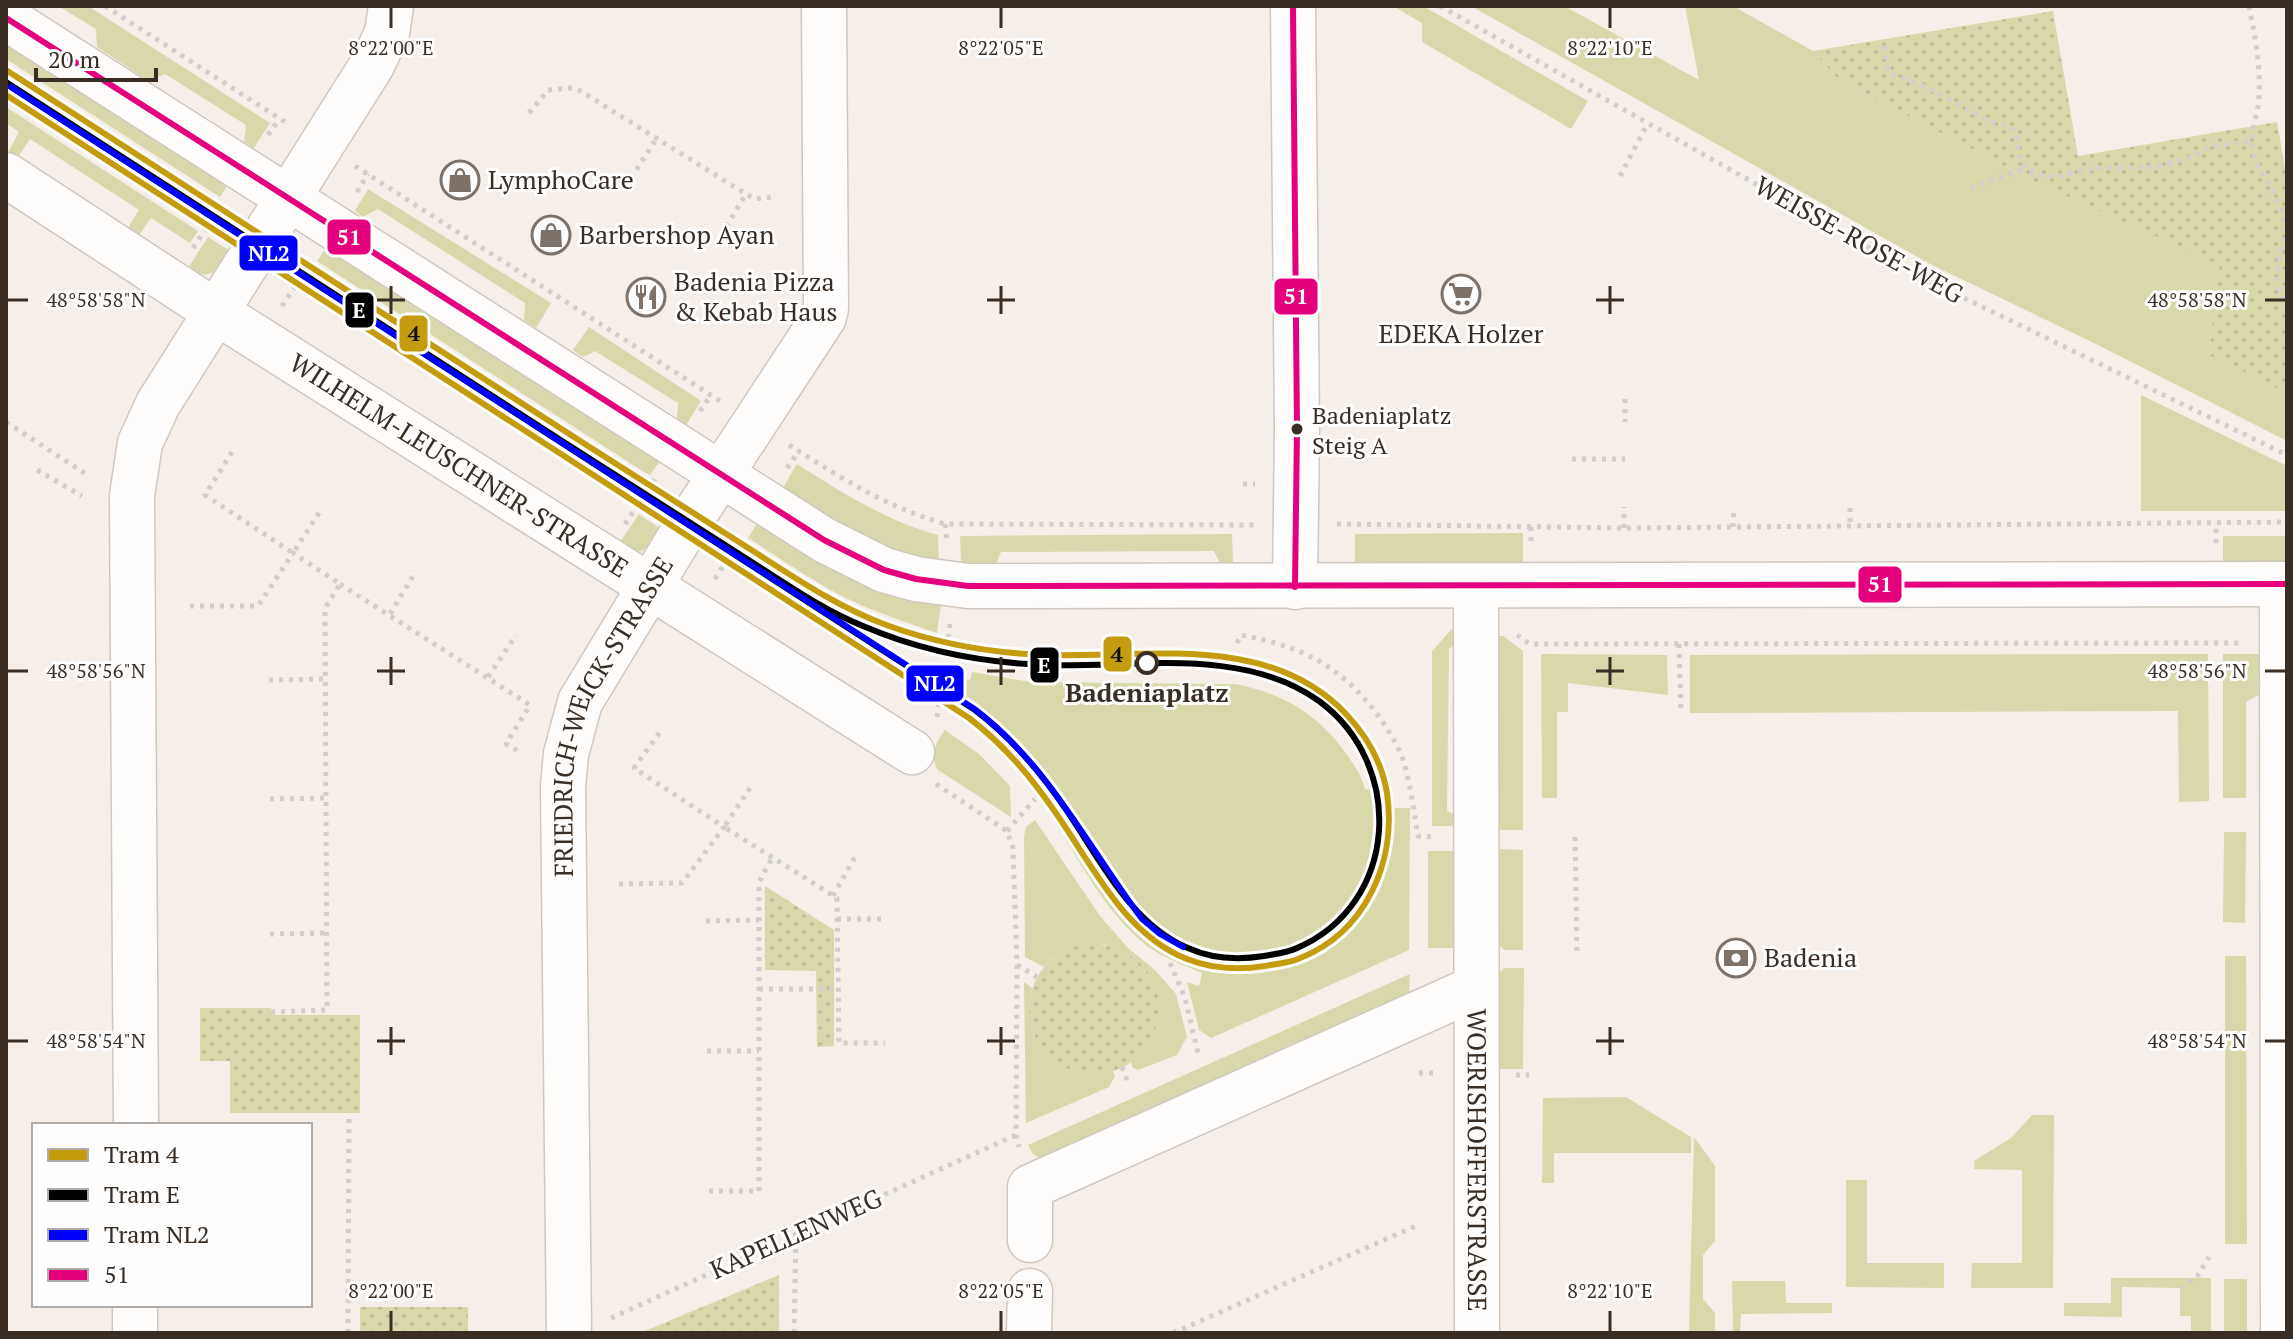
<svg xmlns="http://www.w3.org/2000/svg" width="2293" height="1339" viewBox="0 0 2293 1339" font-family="'PT Serif',serif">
	<defs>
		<pattern id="park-dots" width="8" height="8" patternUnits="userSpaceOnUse" patternTransform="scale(2)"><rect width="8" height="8" fill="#d8d8ab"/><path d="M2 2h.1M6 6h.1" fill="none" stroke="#baba93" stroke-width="1.8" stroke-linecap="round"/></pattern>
	</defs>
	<rect width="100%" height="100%" fill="#f6efe9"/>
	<g fill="#d8d8ab">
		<polygon points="58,6 88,6 270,123 254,148 244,142 246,125 165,74 149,81 97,47 96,29"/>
		<polygon points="1393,6 1423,6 1588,101 1571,129 1422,42 1422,23"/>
		<polygon points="1471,6 1564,6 1699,80 1685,6 1733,6 1813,51 1838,79 2029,179 2221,265 2209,355 2287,392 2287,441 2096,344 1930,264"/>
		<polygon points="6,41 229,183 220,197 6,59"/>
		<polygon points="6,107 198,231 190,243 151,218 135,241 124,234 139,210 30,139 14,163 6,157 19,132 6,123"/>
		<polygon points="368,189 551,303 536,328 524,320 525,303 378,209 363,217 355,211"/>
		<path d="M208 237 233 253C219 273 210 279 186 271Z"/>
		<polygon points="328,245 661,460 650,475 644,472 317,261"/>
		<polygon points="589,327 701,401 686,425 677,418 678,403 595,351 583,357 573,350"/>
		<polygon points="2141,395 2287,466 2287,511 2141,511"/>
		<path d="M797 464C843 493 886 521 938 535L939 564 858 538 782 489Z"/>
		<polygon points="639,514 665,532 642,551 628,552 618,545"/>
		<path d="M758 522 830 568 866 586 941 605 937 633C906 622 874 612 844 597 811 580 780 558 748 538Z"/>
		<polygon points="1523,533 1523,562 1355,563 1355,534"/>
		<polygon points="1232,534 1233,564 1221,565 1214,551 1001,552 995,566 961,564 960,536"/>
		<rect x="2223" y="536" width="64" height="30"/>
		<polygon points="1452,629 1462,630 1462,639 1449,649 1447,811 1462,819 1462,826 1432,826 1432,651"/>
		<polygon points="1493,636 1503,636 1523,651 1523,830 1501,830 1494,823"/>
		<polygon points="1541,654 1667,655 1668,695 1568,683 1568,712 1557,712 1557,798 1542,798"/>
		<polygon points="2208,654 2209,801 2179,802 2178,711 1690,713 1690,655"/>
		<polygon points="2223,654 2259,654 2262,693 2246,702 2246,798 2223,798"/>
		<path d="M972 672 1030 682 1235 684C1282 693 1317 713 1345 752 1353 764 1362 775 1365 790L1382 787 1384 808H1410L1409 950 1211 1038 1199 1030 1187 982 1199 986 1202 973C1183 965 1164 958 1147 946 1091 901 1066 828 1023 773 1002 748 975 729 950 708L949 675 970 680Z"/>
		<path d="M945 730 979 754 1010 786 1011 817 938 770C928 755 936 743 945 730Z"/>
		<polygon points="1035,820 1100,916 1128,948 1155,970 1176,994 1187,1037 1177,1055 1138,1070 1133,1068 1131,1062 1150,1042 1157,1026 1159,1006 1133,956 1104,944 1053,958 1044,967 1025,957 1024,836 1026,827"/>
		<polygon points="2224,832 2246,832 2245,923 2223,922"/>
		<polygon points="1501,849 1523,850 1523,950 1504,950 1494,940 1495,861"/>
		<polygon points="1428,851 1459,851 1460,948 1428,948"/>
		<polygon points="2225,956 2246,956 2247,1244 2225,1244"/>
		<polygon points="1504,968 1524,968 1523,1069 1493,1069 1493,979"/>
		<polygon points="1410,974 1409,995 1042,1159 1033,1154 1028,1145"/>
		<path d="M1024 982 1032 988C1018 1042 1060 1082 1113 1071L1115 1076 1109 1087 1026 1123Z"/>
		<polygon points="1626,1097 1691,1137 1691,1153 1554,1153 1554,1183 1542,1183 1543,1098"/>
		<polygon points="2032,1115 2054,1115 2053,1288 1971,1288 1972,1263 2022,1263 2022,1170 1974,1169 1974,1161 2011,1138"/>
		<polygon points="1694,1137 1715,1166 1715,1241 1703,1255 1703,1299 1715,1313 1715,1333 1689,1333"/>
		<polygon points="1846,1180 1867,1180 1867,1263 1944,1263 1944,1288 1846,1287"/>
		<polygon points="2111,1278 2211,1278 2211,1333 2191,1333 2191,1316 2180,1316 2180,1288 2122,1287 2122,1317 2064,1316 2064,1303 2111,1303"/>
		<rect x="2224" y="1279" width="23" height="54"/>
		<polygon points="1732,1281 1785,1281 1786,1303 1832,1303 1832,1313 1741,1314 1740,1333 1733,1333"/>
	</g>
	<g fill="url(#park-dots)">
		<polygon points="2053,11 2078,156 2277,122 2287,179 2287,393 2209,355 2220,265 2029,179 1838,79 1813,51"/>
		<polygon points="765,886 834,930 834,1046 817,1047 816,971 765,970"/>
		<circle cx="1094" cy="1009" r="65"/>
		<polygon points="200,1008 271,1008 272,1015 360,1015 360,1113 230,1113 230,1061 200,1061"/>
		<polygon points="779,1275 779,1333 640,1333"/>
		<rect x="360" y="1307" width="108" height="26"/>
	</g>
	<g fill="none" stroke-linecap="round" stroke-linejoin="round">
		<g stroke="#d0c7c0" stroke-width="47">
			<g id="minor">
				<polyline points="1293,6 1297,429 1295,587"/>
				<path id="s1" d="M6 175 216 312 912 752"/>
				<polyline points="2282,584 2283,1333"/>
				<path id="s2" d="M1476 586 1477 1333"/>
				<polyline points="136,1125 132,496 140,443 158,404 372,65 387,33 391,6"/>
				<polyline points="1030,1240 1030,1187 1475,988"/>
				<polyline points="135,1333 135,1305"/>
				<path id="s3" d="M569 1333 563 786 566 754 580 702 683 532 824 317 826 308 824 6"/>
				<polyline points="1029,1333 1030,1291"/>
			</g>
		</g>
		<g stroke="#d0c7c0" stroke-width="47">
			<polyline id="tertiary" points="6,18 824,540 884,570 916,579 968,586 2287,584"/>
		</g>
		<g stroke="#d2cecb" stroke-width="5" stroke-dasharray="4 6" stroke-linecap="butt">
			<polyline points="105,6 285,122"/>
			<polyline points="1440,6 1921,277 2287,455"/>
			<path d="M2249 6C2255 36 2261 67 2259 98 2258 114 2250 132 2252 147 2256 174 2281 194 2284 221 2286 251 2266 277 2287 305"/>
			<polyline points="1884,46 1887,66 1893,74 1930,89 1989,121 2009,126 2016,133 2020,160 2026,168 2038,175 2054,177 2096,168 2156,167 2188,158 2212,146 2253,141"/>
			<polyline points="529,113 548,90 570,88 579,90 746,194 756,199 772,197"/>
			<polyline points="268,135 279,119"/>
			<polyline points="355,166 720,401"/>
			<polyline points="1620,176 1648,123"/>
			<polyline points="631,178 657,138"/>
			<polyline points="1971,188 2026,168"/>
			<polyline points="357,192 368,174"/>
			<polyline points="721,235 746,194"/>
			<polyline points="193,248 223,203"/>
			<polyline points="282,306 312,261"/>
			<polyline points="1625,399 1625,422"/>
			<polyline points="700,411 711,395"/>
			<polyline points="6,422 89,476"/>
			<path d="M789 445C843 479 882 505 945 524L1255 525"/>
			<polyline points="232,452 205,495 293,553 321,510"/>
			<polyline points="1572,459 1625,459"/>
			<polyline points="787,468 799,451"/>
			<polyline points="37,470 82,496"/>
			<polyline points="1243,484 1255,484"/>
			<polyline points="1850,508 1850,526"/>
			<polyline points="625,524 655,479"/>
			<polyline points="945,524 947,542"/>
			<polyline points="1337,524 1624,528 2287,522"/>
			<polyline points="1531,527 1531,546"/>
			<polyline points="1733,527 1734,507"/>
			<polyline points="1624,528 1624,507"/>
			<polyline points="2216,543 2216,524"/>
			<polyline points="715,579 741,537"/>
			<polyline points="340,584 530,705 506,744 520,752"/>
			<polyline points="190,606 258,606 293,553 340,584 325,608 327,1010 271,1012"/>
			<polyline points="390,614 416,571"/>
			<polyline points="1517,635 1530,644 2240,643"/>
			<path d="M1237 643 1241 635C1300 646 1340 665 1377 714 1387 728 1399 746 1404 763 1411 787 1414 812 1418 836L1435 837"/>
			<polyline points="1679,644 1681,713"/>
			<polyline points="488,677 516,635"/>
			<polyline points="269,680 325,679"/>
			<polyline points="937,717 950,624"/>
			<polyline points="936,784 1007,831 1013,848 1017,964 1016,1135 1019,1147"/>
			<polyline points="750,788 724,827 837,898 839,1043 885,1043"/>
			<polyline points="270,799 325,798"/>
			<polyline points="1007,831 1035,799"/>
			<polyline points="1575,837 1577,956"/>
			<polyline points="619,884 682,883 724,827 634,768 660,732"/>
			<polyline points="833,896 855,857"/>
			<polyline points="837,919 884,919"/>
			<polyline points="706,921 759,920"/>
			<polyline points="270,934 326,933"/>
			<polyline points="1170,963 1185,998 1198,1053"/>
			<polyline points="1017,965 1037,977"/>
			<polyline points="759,989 838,989"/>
			<polyline points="707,1051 759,1051"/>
			<polyline points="1122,1067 1129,1085"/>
			<polyline points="1419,1073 1434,1073"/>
			<polyline points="1516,1075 1529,1075"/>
			<polyline points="709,1191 759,1191 759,882 772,858"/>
			<polyline points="2180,1288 2198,1275 2209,1257"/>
			<polyline points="611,1318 1016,1135"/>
			<polyline points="348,1333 349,1113"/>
			<polyline points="794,1333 796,1234"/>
			<polyline points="1173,1333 1418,1225"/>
		</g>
		<use href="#minor" stroke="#fefdfc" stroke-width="44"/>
		<use href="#tertiary" stroke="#fefdfc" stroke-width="44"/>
		<g stroke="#fefefe" stroke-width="12">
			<g id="bus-1">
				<polyline points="1293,6 1297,429 1295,587"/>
				<polyline points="6,18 824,540 884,570 916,579 968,586 2287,584"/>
			</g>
		</g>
		<use href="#bus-1" stroke="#e5007d" stroke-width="6"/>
		<g stroke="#fefefe" stroke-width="12">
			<path id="tram-1" d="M6 70C200 195 394 321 588 446 642 480 696 515 750 549 795 578 839 608 889 626 939 644 992 653 1045 655 1146 658 1269 632 1346 714 1367 736 1382 763 1387 793 1397 861 1366 933 1298 959 1288 963 1276 964 1265 966 1239 970 1212 969 1187 959 1123 934 1091 862 1053 809 1029 774 1003 744 969 718L6 95"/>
		</g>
		<g stroke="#fefefe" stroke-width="12">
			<path id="tram-2" d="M6 82C190 201 375 320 559 439 621 479 684 519 747 559 785 583 821 609 863 626 921 651 984 663 1047 665 1135 668 1242 646 1319 701 1406 765 1399 904 1297 948 1287 953 1275 954 1264 956 1239 960 1212 959 1188 948 1129 923 1099 857 1065 808 1039 770 1011 737 975 710L11 87"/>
		</g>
		<g stroke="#fefefe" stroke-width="12">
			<path id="tram-3" d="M11 87 973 708C1047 763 1088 847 1142 919L1160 934 1183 947"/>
		</g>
		<use href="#tram-1" stroke="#c49c0e" stroke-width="6"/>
		<use href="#tram-2" stroke="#000" stroke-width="6"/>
		<use href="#tram-3" stroke="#00f" stroke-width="6"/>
	</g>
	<path fill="none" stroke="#3a2e24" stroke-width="3" d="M391 8V28M1001 8V28M1610 8V28M391 286V314M1001 286V314M1610 286V314M8 300H28M377 300H405M987 300H1015M1596 300H1624M2265 300H2285M391 657V685M1001 657V685M1610 657V685M8 671H28M377 671H405M987 671H1015M1596 671H1624M2265 671H2285M391 1027V1055M1001 1027V1055M1610 1027V1055M8 1041H28M377 1041H405M987 1041H1015M1596 1041H1624M2265 1041H2285M391 1311V1331M1001 1311V1331M1610 1311V1331"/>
	<defs>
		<g id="shop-ring" transform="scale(2)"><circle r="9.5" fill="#fefefe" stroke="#7c7269" stroke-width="1.5"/><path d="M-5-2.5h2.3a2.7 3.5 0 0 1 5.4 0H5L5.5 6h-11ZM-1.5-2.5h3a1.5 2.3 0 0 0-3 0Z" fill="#7c7269"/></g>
		<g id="supermarket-ring" transform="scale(2)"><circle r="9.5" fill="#fefefe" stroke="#7c7269" stroke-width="1.5"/><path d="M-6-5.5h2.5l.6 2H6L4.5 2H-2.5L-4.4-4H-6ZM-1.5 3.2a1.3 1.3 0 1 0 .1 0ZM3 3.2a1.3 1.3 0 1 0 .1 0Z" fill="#7c7269"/></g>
		<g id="restaurant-ring" transform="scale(2)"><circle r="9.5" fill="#fefefe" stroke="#7c7269" stroke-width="1.5"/><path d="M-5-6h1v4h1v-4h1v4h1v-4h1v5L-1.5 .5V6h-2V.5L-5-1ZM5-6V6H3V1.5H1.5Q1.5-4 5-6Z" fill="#7c7269"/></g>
		<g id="bank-ring" transform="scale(2)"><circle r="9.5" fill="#fefefe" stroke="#7c7269" stroke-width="1.5"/><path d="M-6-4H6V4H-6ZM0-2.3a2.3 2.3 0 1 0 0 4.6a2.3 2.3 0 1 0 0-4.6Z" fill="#7c7269"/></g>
	</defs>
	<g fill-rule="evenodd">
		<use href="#shop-ring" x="460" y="180"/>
		<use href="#shop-ring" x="551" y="235"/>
		<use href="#supermarket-ring" x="1461" y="294"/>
		<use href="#restaurant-ring" x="646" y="297"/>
		<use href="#bank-ring" x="1736" y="958"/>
	</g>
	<circle fill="#3a2e24" stroke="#fefefe" stroke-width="3" cx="1297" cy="429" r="7"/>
	<circle fill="#fefefe" stroke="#3a2e24" stroke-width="4" cx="1147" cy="663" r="10"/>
	<g text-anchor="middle" stroke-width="6" stroke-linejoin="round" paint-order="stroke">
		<g font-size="24" fill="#3a2e24" stroke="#fefefe" text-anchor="start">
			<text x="1312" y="424">Badeniaplatz<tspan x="1312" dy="30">Steig A</tspan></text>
		</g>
		<g font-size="26" fill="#3a2e24" stroke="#fefefe" text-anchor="start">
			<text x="488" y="189">LymphoCare</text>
			<text x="579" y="244">Barbershop Ayan</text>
			<text x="674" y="291">Badenia Pizza<tspan x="674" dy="30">&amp; Kebab Haus</tspan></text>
			<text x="1461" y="343" text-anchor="middle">EDEKA Holzer</text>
			<text x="1764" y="967">Badenia</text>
		</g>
		<g font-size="26" fill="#3a2e24" stroke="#fefefe">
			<text transform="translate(1859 240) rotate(29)" y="9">WEISSE-ROSE-WEG</text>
			<text dy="9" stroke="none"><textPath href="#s1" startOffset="538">WILHELM-LEUSCHNER-STRASSE</textPath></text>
			<text dy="9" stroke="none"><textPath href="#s3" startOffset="628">FRIEDRICH-WEICK-STRASSE</textPath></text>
			<text dy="9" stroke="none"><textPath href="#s2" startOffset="574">WOERISHOFFERSTRASSE</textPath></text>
			<text transform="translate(796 1234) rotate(-24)" y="9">KAPELLENWEG</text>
		</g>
		<g font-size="26" font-weight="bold" fill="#3a2e24" stroke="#fefefe">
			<text x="1147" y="702">Badeniaplatz</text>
		</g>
	</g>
	<g font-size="20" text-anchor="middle" fill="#3a2e24" stroke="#fefefe" stroke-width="6" stroke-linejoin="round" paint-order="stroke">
		<text x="391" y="55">8°22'00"E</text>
		<text x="1001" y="55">8°22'05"E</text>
		<text x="1610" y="55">8°22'10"E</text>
		<text x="96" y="307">48°58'58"N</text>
		<text x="2197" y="307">48°58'58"N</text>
		<text x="96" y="678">48°58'56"N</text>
		<text x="2197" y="678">48°58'56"N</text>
		<text x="96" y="1048">48°58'54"N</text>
		<text x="2197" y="1048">48°58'54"N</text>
		<text x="391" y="1298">8°22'00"E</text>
		<text x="1001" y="1298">8°22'05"E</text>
		<text x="1610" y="1298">8°22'10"E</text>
	</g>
	<g stroke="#fefefe" stroke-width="3">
		<rect x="326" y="218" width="46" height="38" rx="8" fill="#e5007d"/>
		<rect x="238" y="234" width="61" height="38" rx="8" fill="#00f"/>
		<rect x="1273" y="277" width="46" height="39" rx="8" fill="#e5007d"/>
		<rect x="344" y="291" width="31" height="38" rx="8" fill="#000"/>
		<rect x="398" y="314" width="31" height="39" rx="8" fill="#c49c0e"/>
		<rect x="1857" y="565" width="46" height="39" rx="8" fill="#e5007d"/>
		<rect x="1102" y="635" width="31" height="38" rx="8" fill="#c49c0e"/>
		<rect x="1029" y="646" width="31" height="38" rx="8" fill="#000"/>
		<rect x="905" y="664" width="60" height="39" rx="8" fill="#00f"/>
	</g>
	<g font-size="22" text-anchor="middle" font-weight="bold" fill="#fff">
		<text x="349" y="245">51</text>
		<text x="269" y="261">NL2</text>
		<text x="1296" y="304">51</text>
		<text x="359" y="318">E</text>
		<text x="1880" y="592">51</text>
		<text x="1044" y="673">E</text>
		<text x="935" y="691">NL2</text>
	</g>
	<g font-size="22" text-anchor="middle" font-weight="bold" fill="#111">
		<text x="414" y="341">4</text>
		<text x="1117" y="662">4</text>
	</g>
	<rect width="2293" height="1339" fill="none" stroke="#3a2e24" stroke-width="16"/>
	<rect x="32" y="1123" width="280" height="184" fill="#fefefe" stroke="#b0aba7" stroke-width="2"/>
	<rect x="48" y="1149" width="40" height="12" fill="#c49c0e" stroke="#b0aba7" stroke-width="2"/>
	<text x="104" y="1163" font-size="24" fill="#3a2e24">Tram 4</text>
	<rect x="48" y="1189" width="40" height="12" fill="#000000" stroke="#b0aba7" stroke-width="2"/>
	<text x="104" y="1203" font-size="24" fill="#3a2e24">Tram E</text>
	<rect x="48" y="1229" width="40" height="12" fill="#0000ff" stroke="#b0aba7" stroke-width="2"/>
	<text x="104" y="1243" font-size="24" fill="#3a2e24">Tram NL2</text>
	<rect x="48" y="1269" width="40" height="12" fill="#e5007d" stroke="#b0aba7" stroke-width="2"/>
	<text x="104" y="1283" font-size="24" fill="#3a2e24">51</text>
	<path d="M36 68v12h120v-12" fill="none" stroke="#3a2e24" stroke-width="4"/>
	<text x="48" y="68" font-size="24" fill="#3a2e24" stroke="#fefefe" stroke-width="6" paint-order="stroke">20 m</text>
</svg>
